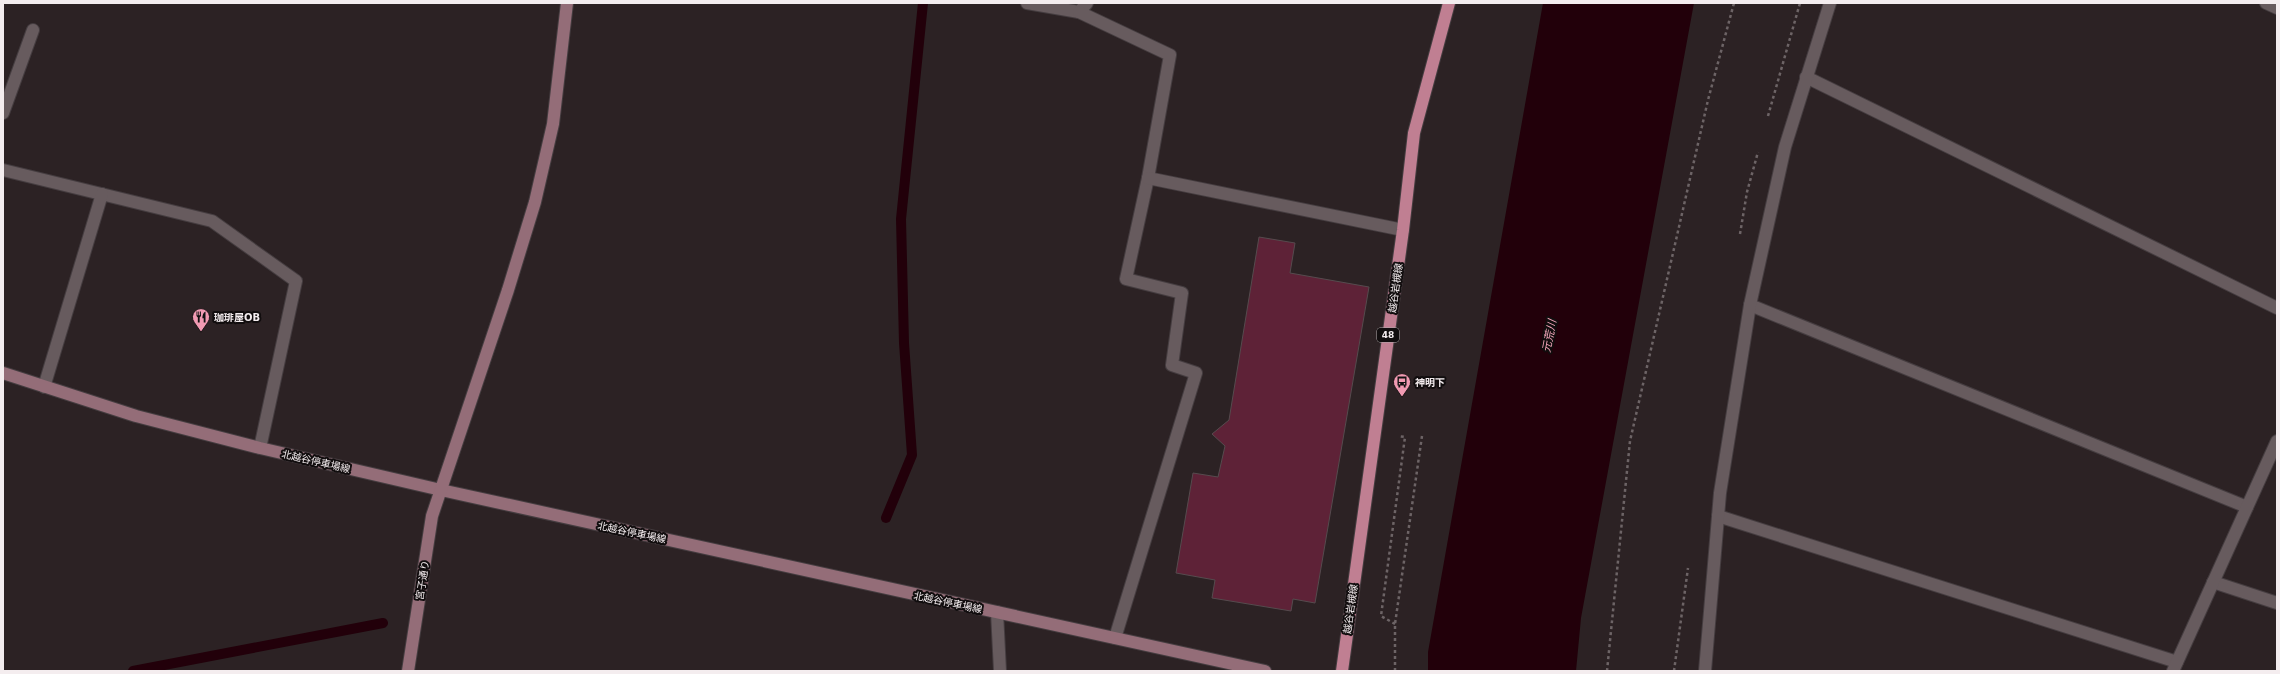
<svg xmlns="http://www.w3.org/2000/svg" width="2280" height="674" viewBox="0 0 2280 674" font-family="'DejaVu Sans','Noto Sans JP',sans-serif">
	<rect width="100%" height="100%" fill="#2c2224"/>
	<polygon fill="#22000a" points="1543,3 1694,3 1581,618 1576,671 1428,671 1428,652"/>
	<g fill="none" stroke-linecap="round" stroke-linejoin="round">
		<g stroke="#22000a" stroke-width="10">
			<polyline points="886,518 912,455 904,343 901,219 923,3"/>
			<polyline points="133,671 383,623"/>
		</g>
	</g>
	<polygon fill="#5e2237" stroke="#564b4e" points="1259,237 1295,243 1290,273 1369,287 1315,603 1293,599 1291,611 1212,598 1215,580 1176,573 1193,473 1218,477 1225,446 1212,434 1229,420"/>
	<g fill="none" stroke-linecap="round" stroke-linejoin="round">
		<g stroke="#453d40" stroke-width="14">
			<g id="street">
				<polyline points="1027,3 1079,12 1087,3"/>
				<polyline points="2266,3 2277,8"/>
				<polyline points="1079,12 1170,55 1148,178 1126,279 1182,293 1172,365 1196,373 1115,638"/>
				<polyline points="1806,77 2277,308"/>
				<polyline points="3,113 33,30"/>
				<polyline points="3,170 212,221 296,281 260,448"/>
				<polyline points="1148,178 1403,230"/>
				<polyline points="1750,305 2247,507"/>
				<polyline points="44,387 102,194"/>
				<polyline points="1718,516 2177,662"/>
				<polyline points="2213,582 2277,603"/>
				<polyline points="997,612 1000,671"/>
				<polyline points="1705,671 1720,493 1750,305 1785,147 1830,3"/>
				<polyline points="2173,671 2277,441"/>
			</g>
		</g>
		<g stroke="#453d40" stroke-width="14">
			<g id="secondary">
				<polyline points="3,373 136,416 260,448 441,490 1265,671"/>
				<polyline points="408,671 432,516 508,290 535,202 553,124 567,3"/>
			</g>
		</g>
		<g stroke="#453d40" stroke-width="14">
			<polyline id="primary" points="1342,671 1403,230 1414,133 1449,3"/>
		</g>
		<g stroke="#6d6466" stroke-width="2.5" stroke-dasharray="3 3" stroke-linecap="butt">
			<polyline points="1768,116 1800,3"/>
			<polyline points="1740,234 1747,192 1758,152"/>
			<polyline points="1395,624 1381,616 1405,437 1398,436"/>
			<polyline points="1395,671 1395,624 1422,436"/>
			<polyline points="1607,671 1630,441 1708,100 1734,3"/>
			<polyline points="1674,671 1688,568"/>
		</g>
		<use href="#street" stroke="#675b5e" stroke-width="12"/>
		<use href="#secondary" stroke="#946d78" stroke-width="12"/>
		<use href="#primary" stroke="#c07f92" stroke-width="12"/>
	</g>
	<defs>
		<g id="restaurant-pin" transform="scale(0.9)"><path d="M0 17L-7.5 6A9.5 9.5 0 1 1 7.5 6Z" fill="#f19ab2" stroke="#110d0e"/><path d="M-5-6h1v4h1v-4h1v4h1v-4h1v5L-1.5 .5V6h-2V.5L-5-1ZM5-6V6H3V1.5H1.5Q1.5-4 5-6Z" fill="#111"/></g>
		<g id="bus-pin" transform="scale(0.9)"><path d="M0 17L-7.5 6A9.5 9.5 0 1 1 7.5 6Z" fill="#f19ab2" stroke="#110d0e"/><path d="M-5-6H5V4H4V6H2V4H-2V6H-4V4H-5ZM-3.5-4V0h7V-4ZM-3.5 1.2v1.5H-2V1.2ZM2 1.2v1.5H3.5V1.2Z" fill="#111"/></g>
	</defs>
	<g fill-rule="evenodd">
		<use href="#restaurant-pin" x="201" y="317"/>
		<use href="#bus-pin" x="1402" y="382"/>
	</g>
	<g text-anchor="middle" stroke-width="4" stroke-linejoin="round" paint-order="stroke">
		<rect fill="#110d0e" stroke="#b0aaac" stroke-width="1" x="1377" y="328" width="22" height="14" rx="3"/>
		<g font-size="9" font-weight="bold" fill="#f4edef">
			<text x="1388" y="338">48</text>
		</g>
		<g font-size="10" fill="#f4edef" stroke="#110d0e">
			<text transform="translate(1395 288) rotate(-82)" y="4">越谷岩槻線</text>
			<text transform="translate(316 461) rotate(13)" y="4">北越谷停車場線</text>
			<text transform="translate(632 532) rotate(12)" y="4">北越谷停車場線</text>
			<text transform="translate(422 580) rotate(-81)" y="4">宮子通り</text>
			<text transform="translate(948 602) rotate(12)" y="4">北越谷停車場線</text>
			<text transform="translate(1350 609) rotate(-82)" y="4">越谷岩槻線</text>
		</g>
		<g font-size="10" font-weight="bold" fill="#f4edef" stroke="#110d0e" text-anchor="start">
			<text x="214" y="321">珈琲屋OB</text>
			<text x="1415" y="386">神明下</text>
		</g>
		<g font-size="11" font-style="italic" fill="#f6a7bc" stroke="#110d0e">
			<text transform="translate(1549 336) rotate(-79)" y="4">元荒川</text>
		</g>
	</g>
	<rect width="2280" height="674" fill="none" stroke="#f4edef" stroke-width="8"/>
</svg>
